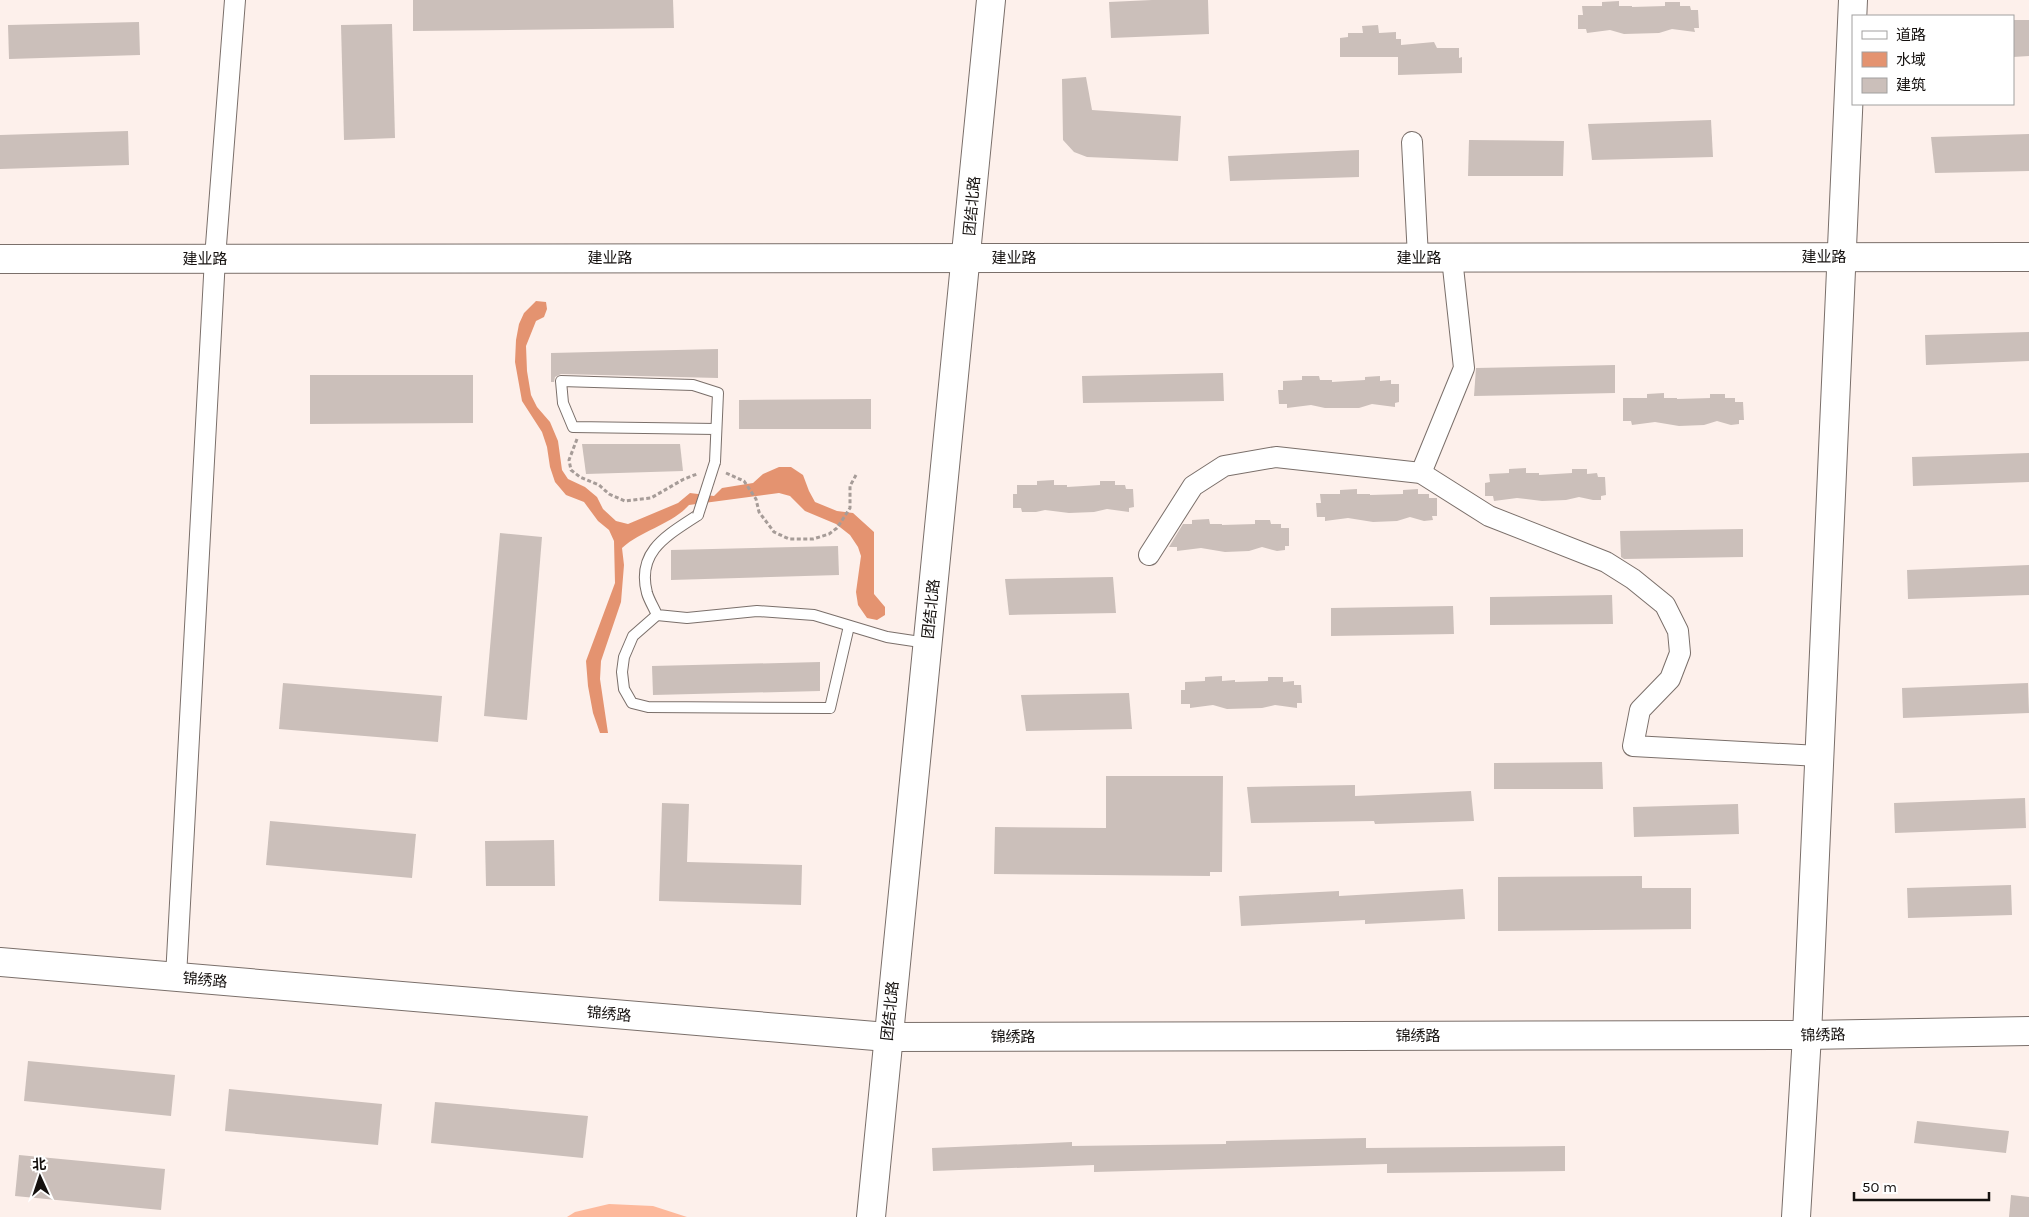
<svg xmlns="http://www.w3.org/2000/svg" width="2029" height="1217" viewBox="0 0 2029 1217" font-family="Karla,'Noto Sans SC',sans-serif">
	<rect width="100%" height="100%" fill="#fdf0eb"/>
	<polygon fill="#fdb99c" points="609,1204 653,1206 687,1217 567,1217 575,1212"/>
	<path fill="#e49370" d="M536 301 546 302 547 309 544 317 536 321 526 346 527 371 531 395 537 407 550 422 558 441 562 470 568 479 585 487 597 497 603 509 616 521 628 524 678 503 690 493 714 496 722 488 753 483 763 474 779 467H791L803 475 809 491 815 502 837 511 853 513 874 532V594L885 607V615L877 620 867 618 858 605 856 592 861 556 858 547 850 535 836 524 805 511 790 496 779 493 689 505C671 525 642 530 622 548L624 565 621 602 601 661 600 679 608 733H600L593 713 588 686 586 661 615 583 614 541 609 530 598 521 584 502 566 495 555 482 550 467 547 447 542 432 522 401 515 362 516 340 519 324 524 313Z"/>
	<g fill="#cbbfba">
		<polygon points="413,0 673,0 674,28 413,31"/>
		<polygon points="1152,0 1208,0 1209,34 1111,38 1109,2"/>
		<polygon points="1619,1 1619,6 1632,6 1632,7 1665,6 1665,2 1680,2 1680,6 1690,6 1691,10 1698,10 1699,28 1694,28 1695,32 1672,29 1659,33 1624,34 1610,30 1587,33 1586,29 1578,29 1578,15 1583,15 1582,6 1602,6 1602,2"/>
		<polygon points="2013,20 2029,20 2029,56 2013,57"/>
		<polygon points="139,22 140,55 9,59 8,25"/>
		<polygon points="392,24 395,138 344,140 341,25"/>
		<polygon points="1378,25 1379,33 1396,32 1396,39 1401,39 1401,45 1434,42 1437,48 1459,48 1459,58 1462,57 1462,73 1398,75 1398,57 1340,57 1340,38 1348,37 1348,33 1363,33 1362,26"/>
		<polygon points="1086,77 1092,110 1181,116 1178,161 1087,157 1074,152 1063,140 1062,79"/>
		<polygon points="1711,120 1713,157 1592,160 1588,124"/>
		<polygon points="128,131 129,165 0,169 0,135"/>
		<polygon points="2029,134 2029,171 1935,173 1931,137"/>
		<polygon points="1469,140 1564,141 1563,176 1468,176"/>
		<polygon points="1359,150 1359,177 1230,181 1228,156"/>
		<polygon points="2029,332 2029,361 1926,365 1925,335"/>
		<polygon points="718,349 718,378 561,374 555,377 554,382 551,382 551,353"/>
		<polygon points="1615,365 1615,393 1474,396 1476,368"/>
		<polygon points="1223,373 1224,401 1083,403 1082,376"/>
		<polygon points="310,375 473,375 473,423 310,424"/>
		<polygon points="1302,376 1319,376 1320,380 1332,380 1332,382 1365,380 1365,377 1380,376 1380,381 1391,380 1391,384 1399,384 1399,402 1395,403 1395,407 1372,404 1359,408 1325,408 1311,405 1287,408 1287,404 1279,404 1278,390 1283,390 1283,381 1302,380"/>
		<polygon points="1664,393 1664,398 1677,398 1677,399 1710,398 1710,394 1725,394 1725,398 1735,398 1735,402 1743,402 1744,420 1739,420 1739,424 1731,425 1717,421 1704,425 1679,426 1655,422 1632,425 1631,421 1623,421 1623,398 1647,398 1647,394"/>
		<polygon points="871,399 871,429 739,429 739,400"/>
		<polygon points="582,444 680,444 683,471 586,474"/>
		<polygon points="2029,453 2029,482 1913,486 1912,457"/>
		<polygon points="1526,468 1526,473 1539,473 1539,475 1572,473 1572,469 1587,469 1587,474 1597,473 1598,477 1605,477 1606,495 1601,496 1601,500 1593,500 1579,497 1566,500 1542,501 1517,498 1494,501 1493,496 1485,496 1485,483 1490,482 1489,474 1509,473 1509,469"/>
		<polygon points="1054,480 1054,485 1067,485 1067,487 1100,485 1100,481 1115,481 1115,485 1125,485 1126,489 1133,489 1134,507 1129,508 1129,512 1107,509 1094,512 1069,513 1045,510 1036,512 1022,512 1021,508 1013,508 1013,494 1017,494 1017,485 1037,485 1037,481"/>
		<polygon points="1357,489 1357,494 1370,494 1370,495 1403,494 1403,490 1418,489 1418,494 1429,494 1429,498 1437,498 1437,516 1432,516 1433,520 1424,521 1410,517 1397,521 1373,522 1348,518 1325,521 1325,517 1317,517 1316,503 1321,503 1320,494 1340,494 1340,490"/>
		<polygon points="1209,519 1210,524 1222,524 1222,525 1255,524 1255,520 1270,520 1271,524 1281,524 1281,528 1289,528 1289,546 1285,546 1285,550 1277,551 1262,547 1249,551 1225,552 1201,548 1177,551 1177,547 1169,547 1183,524 1192,524 1192,520"/>
		<polygon points="1743,529 1743,557 1624,559 1621,557 1620,531"/>
		<polygon points="500,533 542,537 527,720 484,716"/>
		<polygon points="838,546 839,575 671,580 671,550"/>
		<polygon points="2029,565 2029,595 1908,599 1907,570"/>
		<polygon points="1113,577 1116,613 1009,615 1005,579"/>
		<polygon points="1612,595 1613,624 1490,625 1490,597"/>
		<polygon points="1453,606 1454,634 1331,636 1331,608"/>
		<polygon points="820,662 820,691 653,695 652,666"/>
		<polygon points="1222,676 1222,681 1235,680 1235,682 1268,681 1268,677 1283,677 1283,682 1294,681 1294,685 1301,685 1302,703 1297,703 1297,708 1275,705 1262,708 1227,709 1213,705 1190,708 1190,704 1181,704 1181,690 1185,690 1185,682 1205,681 1205,677"/>
		<polygon points="283,683 442,696 438,742 279,729"/>
		<polygon points="2028,683 2029,713 1903,718 1902,688"/>
		<polygon points="1129,693 1132,729 1026,731 1021,695"/>
		<polygon points="1602,762 1603,789 1494,789 1494,763"/>
		<polygon points="1106,776 1223,776 1222,872 1210,872 1210,876 994,874 995,827 1106,828"/>
		<polygon points="1355,785 1355,796 1471,791 1474,821 1375,824 1374,821 1251,823 1247,787"/>
		<polygon points="2025,798 2026,828 1895,833 1894,803"/>
		<polygon points="662,803 689,804 687,862 802,865 801,905 659,901"/>
		<polygon points="1738,804 1739,834 1634,837 1633,807"/>
		<polygon points="270,821 416,834 412,878 266,865"/>
		<polygon points="554,840 555,886 486,886 485,841"/>
		<polygon points="1642,876 1642,888 1691,888 1691,929 1498,931 1498,877"/>
		<polygon points="2011,885 2012,915 1908,918 1907,888"/>
		<polygon points="1463,889 1465,919 1365,924 1365,920 1241,926 1239,896 1339,891 1339,896"/>
		<polygon points="28,1061 175,1075 171,1116 24,1101"/>
		<polygon points="229,1089 382,1104 378,1145 225,1131"/>
		<polygon points="435,1102 588,1116 583,1158 431,1143"/>
		<polygon points="1917,1121 2009,1131 2006,1153 1914,1143"/>
		<polygon points="1366,1138 1366,1148 1565,1146 1565,1171 1387,1173 1387,1164 1094,1172 1094,1165 933,1171 932,1148 1072,1142 1072,1146 1226,1144 1226,1141"/>
		<polygon points="19,1155 165,1169 161,1210 15,1196"/>
		<polygon points="2011,1195 2029,1197 2029,1217 2009,1217"/>
	</g>
	<g fill="none" stroke-linecap="round" stroke-linejoin="round">
		<g stroke="#7a6f6a" stroke-width="12">
			<g id="lane">
				<polyline points="715,462 718,393 693,385 561,381 563,403 573,427 716,429"/>
				<path d="M698 515C668 535 636 551 647 593 649 600 654 608 657 615L687 618 757 611 814 615 887 637 927 643"/>
				<polyline points="657,615 633,636 624,657 622,672 624,689 632,703 648,707 830,708 849,626"/>
			</g>
		</g>
		<g stroke="#7a6f6a" stroke-width="22">
			<g id="street">
				<polyline points="1412,142 1418,257"/>
				<polyline points="1421,473 1464,368 1452,258"/>
				<polyline points="1149,555 1193,486 1224,466 1276,457 1421,473 1489,516 1606,562 1633,579 1665,605 1678,631 1680,653 1670,679 1640,710 1633,746 1819,756"/>
				<polyline points="176,977 215,258 235,0"/>
			</g>
		</g>
		<g stroke="#7a6f6a" stroke-width="30">
			<g id="secondary">
				<polyline points="0,259 2029,257"/>
				<polyline points="0,962 887,1037 1807,1035 2029,1031"/>
				<path d="M871 1217C908 811 954 406 991 0"/>
				<polyline points="1796,1217 1807,1035 1853,0"/>
			</g>
		</g>
		<g stroke="#a69c98" stroke-width="3" stroke-dasharray="4 2.5" stroke-linecap="butt">
			<polyline points="577,439 569,460 571,470 580,477 599,485 609,494 625,501 651,498 684,479 697,474"/>
			<polyline points="726,473 744,481 756,499 759,512 774,532 789,539 813,539 829,534 837,528 850,508 850,486 856,475"/>
		</g>
		<use href="#lane" stroke="#fff" stroke-width="10"/>
		<use href="#street" stroke="#fff" stroke-width="20"/>
		<use href="#secondary" stroke="#fff" stroke-width="28"/>
		<g stroke="#7a6f6a" stroke-width="12" stroke-linecap="butt">
			<polyline id="lane-bridge" points="698,515 715,462"/>
		</g>
		<use href="#lane-bridge" stroke="#fff" stroke-width="10"/>
	</g>
	<g text-anchor="middle" stroke-width="4.5" stroke-linejoin="round" paint-order="stroke">
		<g font-size="15" fill="#15110f" stroke="#fff">
			<text transform="translate(972 206) rotate(-85)" y="5">团结北路</text>
			<text x="1824" y="262">建业路</text>
			<text x="610" y="263">建业路</text>
			<text x="1014" y="263">建业路</text>
			<text x="1419" y="263">建业路</text>
			<text x="205" y="264">建业路</text>
			<text transform="translate(931 609) rotate(-84)" y="5">团结北路</text>
			<text transform="translate(205 980) rotate(5)" y="5">锦绣路</text>
			<text transform="translate(890 1011) rotate(-84)" y="5">团结北路</text>
			<text transform="translate(609 1014) rotate(5)" y="5">锦绣路</text>
			<text transform="translate(1823 1035) rotate(-1)" y="5">锦绣路</text>
			<text x="1418" y="1041">锦绣路</text>
			<text x="1013" y="1042">锦绣路</text>
		</g>
	</g>
	<rect x="1852" y="15" width="162" height="90" fill="#ffffff" stroke="#a1a09f"/>
	<rect x="1862" y="31" width="25" height="8" fill="#ffffff" stroke="#a1a09f"/>
	<text x="1896" y="40" font-size="15" fill="#15110f">道路</text>
	<rect x="1862" y="52" width="25" height="15" fill="#e49370" stroke="#a1a09f"/>
	<text x="1896" y="65" font-size="15" fill="#15110f">水域</text>
	<rect x="1862" y="78" width="25" height="15" fill="#cbbfba" stroke="#a1a09f"/>
	<text x="1896" y="90" font-size="15" fill="#15110f">建筑</text>
	<g transform="translate(40 1177) rotate(357)" stroke="#ffffff" stroke-width="4" paint-order="stroke">
	<path d="M0-4L9 19L0 12L-9 19Z" fill="#15110f"/>
	<text y="-8" font-size="14" font-weight="bold" text-anchor="middle" fill="#15110f">北</text>
	</g>
	<path d="M1854 1192v8h135v-8" fill="none" stroke="#15110f" stroke-width="2.5"/>
	<text x="1862" y="1192" font-size="15" fill="#15110f" stroke="#ffffff" stroke-width="4" paint-order="stroke">50 m</text>
</svg>
